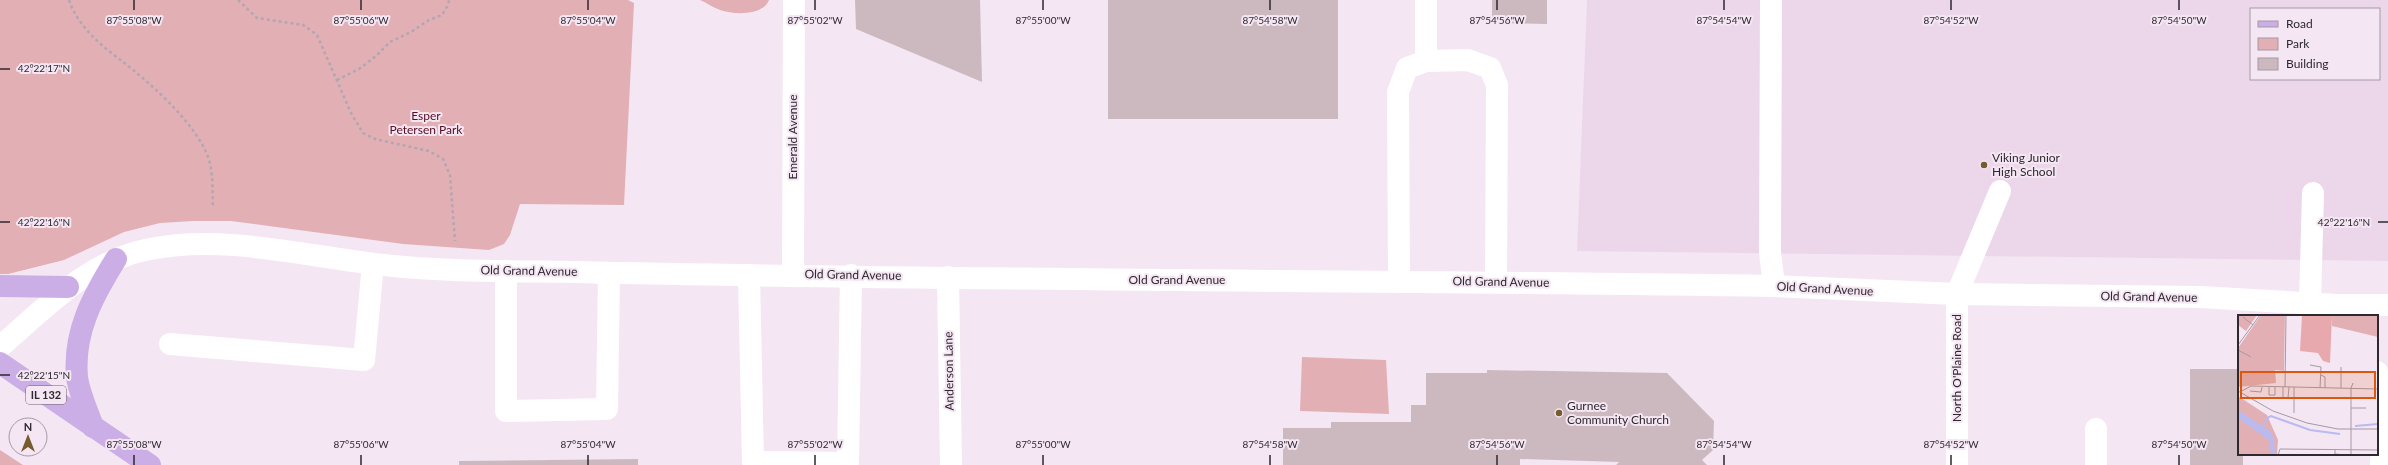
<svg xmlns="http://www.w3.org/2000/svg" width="2388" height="465" viewBox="0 0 2388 465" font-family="Lato,sans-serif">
	<rect width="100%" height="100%" fill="#f5e6f4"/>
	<path fill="#ecd7ea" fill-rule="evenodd" d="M1587 0H2388V261L1577 251ZM2251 9H2379V79H2251Z"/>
	<g fill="#e2b0b4">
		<polygon points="0,0 628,0 634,3 624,205 520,204 510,235 504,244 489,250 403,244 231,221 193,221 160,223 124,232 64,260 8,274 0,274"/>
		<path d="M700 0H769C763 16 734 15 720 10 714 8 707 3 700 0Z"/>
		<polygon points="1302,357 1386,360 1389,414 1300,411"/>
		<polygon points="0,450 23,465 0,465"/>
	</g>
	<g fill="#ccb9c0">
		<polygon points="855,0 980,0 982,82 856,29"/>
		<rect x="1108" y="0" width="230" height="119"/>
		<polygon points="1492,0 1547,0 1547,24 1492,23"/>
		<polygon points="2190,369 2239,369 2239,454 2243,454 2243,465 2190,465"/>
		<polygon points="1487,370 1667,373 1714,421 1713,450 1702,460 1707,465 1616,465 1619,462 1520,459 1520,465 1283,465 1283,428 1331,428 1331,422 1411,422 1411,405 1426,405 1426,373 1487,373"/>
		<polygon points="638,459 638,465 459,465 459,461"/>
	</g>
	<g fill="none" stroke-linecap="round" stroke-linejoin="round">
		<g stroke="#b2a6b1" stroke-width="2.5" stroke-dasharray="3 3" stroke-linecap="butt">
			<path d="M69 0C77 25 101 46 122 61 151 84 190 118 206 152 214 169 212 188 213 206"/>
			<polyline points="238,0 257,18 303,25 317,35 351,113 363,133 375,139 429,151 443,159 450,175 455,241"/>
			<polyline points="337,80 359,69 376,56 390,42 411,32 429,20 442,15 448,5 449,0"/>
		</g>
		<g stroke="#fff" stroke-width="22">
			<polyline points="1771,0 1770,252 1774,286"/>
			<polyline points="1426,61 1468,60 1490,68 1497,85 1496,282"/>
			<polyline points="506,271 506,411 607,409 609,273"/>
			<polyline points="749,275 753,462 848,463 851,275"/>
			<polyline points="793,275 794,0"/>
			<polyline points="948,277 951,465"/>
			<polyline points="1399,281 1398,92 1407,68 1426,61 1426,0"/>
			<polyline points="2310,303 2313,193"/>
			<polyline points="170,344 364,360 373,264"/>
			<path d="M0 347C45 308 89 260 150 249 226 234 308 257 384 265 447 272 511 271 575 272 974 281 1374 280 1774 286L1957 294 2201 297 2337 305H2388"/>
			<polyline points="2377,372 2384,405 2381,464"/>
			<polyline points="2096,429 2096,465"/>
			<polyline points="1957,465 1957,294 2000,191"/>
		</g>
		<g stroke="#cbaee6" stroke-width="22">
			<polyline points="0,286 68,287"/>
			<polyline points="0,363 150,465"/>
			<path d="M93 427C88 412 79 393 77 377 73 332 93 296 116 259"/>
		</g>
	</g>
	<path fill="none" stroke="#2e292e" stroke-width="1.5" d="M134 0V10M361 0V10M588 0V10M815 0V10M1043 0V10M1270 0V10M1497 0V10M1724 0V10M1951 0V10M2179 0V10M0 69H10M0 222H10M2378 222H2388M0 375H10M134 455V465M361 455V465M588 455V465M815 455V465M1043 455V465M1270 455V465M1497 455V465M1724 455V465M1951 455V465M2179 455V465"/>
	<g fill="#755b2d" stroke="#f5e6f4" stroke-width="1.5">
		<circle cx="1984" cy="165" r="4"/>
		<circle cx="1559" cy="413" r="4"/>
	</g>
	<g text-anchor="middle" stroke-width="4" stroke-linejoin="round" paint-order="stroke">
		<rect fill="#f5e6f4" stroke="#6a6269" stroke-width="1" x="26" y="386" width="40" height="18" rx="3"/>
		<g font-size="11" font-weight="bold" fill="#2e292e">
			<text x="46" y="399">IL 132</text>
		</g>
		<g font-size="12" fill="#560d1e" stroke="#f5e6f4">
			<text x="426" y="120">Esper<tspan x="426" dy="14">Petersen Park</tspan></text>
		</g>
		<g font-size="12" fill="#2e292e" stroke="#f5e6f4">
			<text transform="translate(793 137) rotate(-90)" y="4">Emerald Avenue</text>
			<text transform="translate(529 271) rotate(1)" y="4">Old Grand Avenue</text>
			<text transform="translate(853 275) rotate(1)" y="4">Old Grand Avenue</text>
			<text x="1177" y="284">Old Grand Avenue</text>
			<text transform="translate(1501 282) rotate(1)" y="4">Old Grand Avenue</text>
			<text transform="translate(1825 289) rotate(3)" y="4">Old Grand Avenue</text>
			<text transform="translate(2149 297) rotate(1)" y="4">Old Grand Avenue</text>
			<text transform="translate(1957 368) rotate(-90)" y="4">North O'Plaine Road</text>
			<text transform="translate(949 371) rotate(-91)" y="4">Anderson Lane</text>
		</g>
		<g font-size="12" fill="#2e292e" stroke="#f5e6f4" text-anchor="start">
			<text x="1992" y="162">Viking Junior<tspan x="1992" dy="14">High School</tspan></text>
			<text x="1567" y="410">Gurnee<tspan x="1567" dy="14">Community Church</tspan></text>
		</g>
	</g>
	<g transform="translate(2238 315)">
		<rect width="140" height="140" fill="#f5e6f4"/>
		<path d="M0 0H19L8 16 0 10ZM23 0H47L46 56 37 55 38 68 0 72V33ZM94 0H140V22L94 11ZM0 81 29 100 40 125 39 140H0Z" fill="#e2b0b4"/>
		<path d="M64 0H94L92 48 85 46 80 38 62 36Z" fill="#e8a9ae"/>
		<path d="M0 95 33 117 36 124 37 140H33L31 125 0 103Z" fill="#babaef"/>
		<path fill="none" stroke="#babaef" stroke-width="2" d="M117 111 140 109M25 113 29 103 33 101 72 115 102 119"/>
		<path fill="none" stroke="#a59aa5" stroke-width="1" d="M5 2 15 10M0 30 22 0M0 35 13 42M72 50 83 52 82 73M103 52V73M83 60 87 62V73M31 72V80H37V72M45 72V83H50L51 72M47 72 48 0M56 72V98M0 76 35 96 69 108 100 114H140M12 76 23 77 24 72M2 77 13 71 140 74M113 93H128M97 134V139L108 140M40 140 42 134 140 135M113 140V73L115 68"/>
		<path fill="#df570e" fill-opacity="0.15" stroke="#df570e" stroke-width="2" d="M3 57H137V83H3Z"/>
		<rect width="140" height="140" fill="none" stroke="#2e292e" stroke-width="2"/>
	</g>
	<g font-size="10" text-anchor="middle" fill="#2e292e" stroke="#f5e6f4" stroke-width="4" stroke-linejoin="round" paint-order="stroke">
		<text x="134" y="24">87°55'08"W</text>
		<text x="361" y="24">87°55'06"W</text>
		<text x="588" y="24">87°55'04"W</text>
		<text x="815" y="24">87°55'02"W</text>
		<text x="1043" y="24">87°55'00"W</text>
		<text x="1270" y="24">87°54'58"W</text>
		<text x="1497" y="24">87°54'56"W</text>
		<text x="1724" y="24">87°54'54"W</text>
		<text x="1951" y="24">87°54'52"W</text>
		<text x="2179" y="24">87°54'50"W</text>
		<text x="44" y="72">42°22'17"N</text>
		<text x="44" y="226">42°22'16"N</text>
		<text x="2344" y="226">42°22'16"N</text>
		<text x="44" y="379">42°22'15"N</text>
		<text x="134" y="448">87°55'08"W</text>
		<text x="361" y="448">87°55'06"W</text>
		<text x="588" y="448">87°55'04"W</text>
		<text x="815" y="448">87°55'02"W</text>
		<text x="1043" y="448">87°55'00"W</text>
		<text x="1270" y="448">87°54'58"W</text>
		<text x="1497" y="448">87°54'56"W</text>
		<text x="1724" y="448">87°54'54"W</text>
		<text x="1951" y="448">87°54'52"W</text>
		<text x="2179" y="448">87°54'50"W</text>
	</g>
	<rect x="2250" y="8" width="130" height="72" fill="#f5e6f4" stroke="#a59aa5"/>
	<rect x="2258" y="21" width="20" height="6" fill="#cbaee6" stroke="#a59aa5"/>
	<text x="2286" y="28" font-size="12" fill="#2e292e">Road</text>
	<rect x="2258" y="38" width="20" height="12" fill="#e2b0b4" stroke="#a59aa5"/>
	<text x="2286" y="48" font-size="12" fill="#2e292e">Park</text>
	<rect x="2258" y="58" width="20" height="12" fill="#ccb9c0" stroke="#a59aa5"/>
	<text x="2286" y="68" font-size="12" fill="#2e292e">Building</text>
	<g transform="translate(28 437)"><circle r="19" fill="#f5e6f4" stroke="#a59aa5"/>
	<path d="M0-3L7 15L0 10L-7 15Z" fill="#755b2d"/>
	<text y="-6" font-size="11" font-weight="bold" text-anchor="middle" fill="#2e292e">N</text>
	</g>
</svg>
